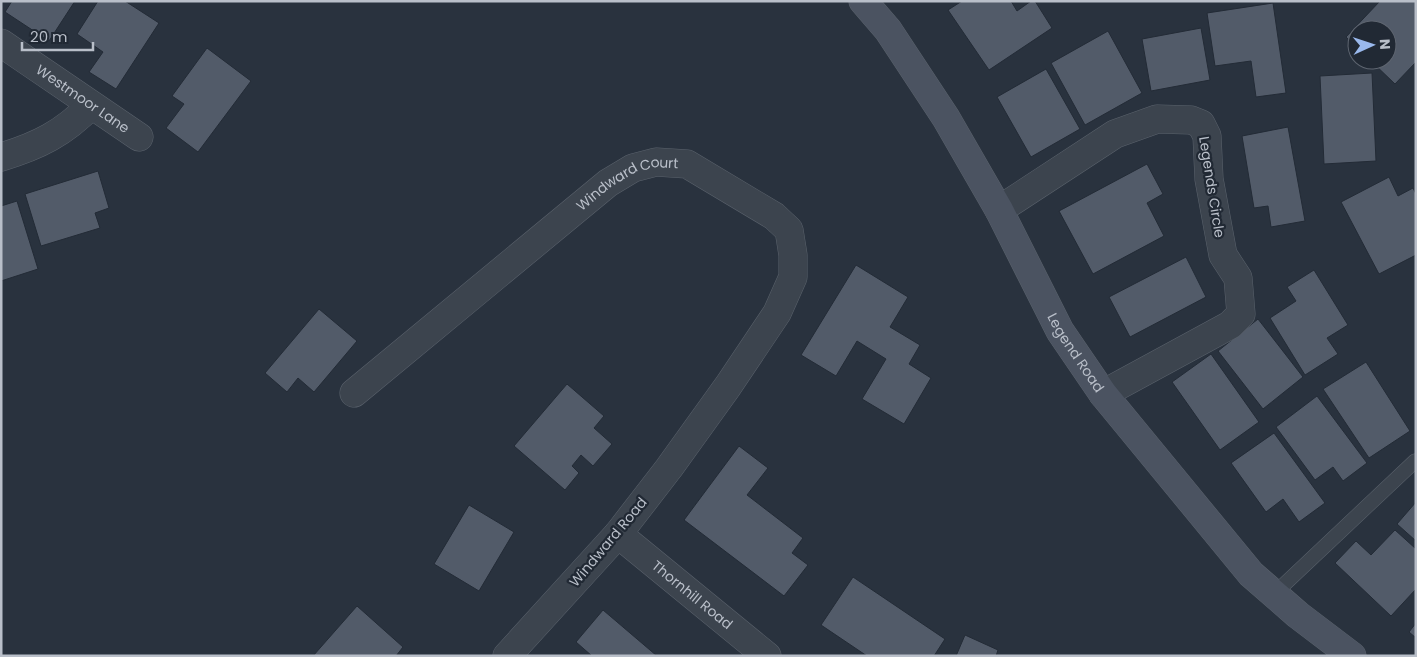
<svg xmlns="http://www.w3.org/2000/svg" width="1417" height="657" viewBox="0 0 1417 657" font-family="Poppins,sans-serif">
	<rect width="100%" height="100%" fill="#29323e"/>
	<g fill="#525b69" stroke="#232b36">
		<polygon points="12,1 75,1 49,41 5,12"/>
		<polygon points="98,1 125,1 159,23 116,89 89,72 103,52 77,34"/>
		<polygon points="962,1 1011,1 1017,11 1031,1 1035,1 1052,28 989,70 948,10"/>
		<polygon points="1380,1 1416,1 1416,62 1395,84 1370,60 1387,60 1387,30 1357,30 1357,48 1346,37"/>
		<polygon points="1273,3 1286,93 1256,97 1251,61 1215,66 1207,13"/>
		<polygon points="1201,28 1210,80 1151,91 1142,39"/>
		<polygon points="1108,31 1142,93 1085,125 1051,63"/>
		<polygon points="207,48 251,81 198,152 166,128 184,104 172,96"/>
		<polygon points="1046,69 1080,129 1031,157 997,97"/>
		<polygon points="1372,73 1376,161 1324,164 1320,76"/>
		<polygon points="1288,127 1305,221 1271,227 1268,206 1254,208 1242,136"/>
		<polygon points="1147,164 1163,194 1147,203 1164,236 1093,274 1059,211"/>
		<polygon points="98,171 109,208 95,213 100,228 41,246 25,194"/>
		<polygon points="1389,177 1398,196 1413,188 1416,194 1416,255 1379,274 1341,202"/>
		<polygon points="17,201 38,269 1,281 1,206"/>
		<polygon points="1186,257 1206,297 1130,337 1109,297"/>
		<polygon points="856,265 908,297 890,327 920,345 909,364 931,378 904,424 862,399 886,359 857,341 836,376 801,355"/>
		<polygon points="1314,270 1348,325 1327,338 1338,354 1305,375 1270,318 1296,301 1287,287"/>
		<polygon points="319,309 357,341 314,392 298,378 287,392 265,373"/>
		<polygon points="1258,319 1303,377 1263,409 1218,351"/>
		<polygon points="1211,354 1259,422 1220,450 1172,382"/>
		<polygon points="1366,362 1410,431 1369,458 1323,389"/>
		<polygon points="567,384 604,416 594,428 612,444 593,466 581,455 572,466 579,473 565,490 514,446"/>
		<polygon points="1317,396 1367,463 1343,481 1333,467 1315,480 1276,427"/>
		<polygon points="1274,433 1325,503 1299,522 1283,499 1266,512 1231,463"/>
		<polygon points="739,446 768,468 747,495 803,538 792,553 808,565 784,596 684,520"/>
		<polygon points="1416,502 1416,541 1397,524"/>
		<polygon points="469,505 514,532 479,591 434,564"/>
		<polygon points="1395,530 1416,549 1416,589 1391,616 1335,563 1356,541 1371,555"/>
		<polygon points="853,577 945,639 934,656 867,656 821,625"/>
		<polygon points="357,606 403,647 396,656 313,656"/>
		<polygon points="603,610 657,656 592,656 576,642"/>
		<polygon points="1416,623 1416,638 1409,632"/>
		<polygon points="965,635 998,650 996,656 956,656"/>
	</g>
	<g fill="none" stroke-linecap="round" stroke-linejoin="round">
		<g stroke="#5a626c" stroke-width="15">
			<polyline id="lane" points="1274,594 1415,461"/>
		</g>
		<g stroke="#5a626c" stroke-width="29">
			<g id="street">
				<path id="s1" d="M1 43 139 137"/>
				<path d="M1 157C38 146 64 133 91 105"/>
				<polyline points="999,210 1115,134 1157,119 1191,120 1201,124 1207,136 1209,179 1223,255 1238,278 1241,314 1230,325 1103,394"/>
				<path id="s2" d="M354 393 608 183 633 168 656 162 687 164 774 216 789 230 793 255V277L777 313 728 386 669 468 618 534 507 656"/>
				<path id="s3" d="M618 534 767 656"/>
			</g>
		</g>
		<g stroke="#5a626c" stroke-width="29">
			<g id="secondary">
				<path id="s4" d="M863 1 888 30 946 118 999 210 1060 331 1103 394 1251 574 1298 615 1352 656"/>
			</g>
		</g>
		<use href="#lane" stroke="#3c444e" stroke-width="14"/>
		<use href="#street" stroke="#3c444e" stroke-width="28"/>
		<use href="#secondary" stroke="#4b5361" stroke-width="28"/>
	</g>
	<g text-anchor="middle" stroke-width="4.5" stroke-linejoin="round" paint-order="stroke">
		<g font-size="14" fill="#b9bfc9" stroke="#212934">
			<text dy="5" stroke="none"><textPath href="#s1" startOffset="99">Westmoor Lane</textPath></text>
			<text transform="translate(1212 187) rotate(81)" y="5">Legends Circle</text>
			<text dy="5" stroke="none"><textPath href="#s2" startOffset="348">Windward Court</textPath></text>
			<text dy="5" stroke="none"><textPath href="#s4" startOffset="412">Legend Road</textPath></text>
			<text transform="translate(608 542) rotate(-50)" y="5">Windward Road</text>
			<text dy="5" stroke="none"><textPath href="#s3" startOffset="96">Thornhill Road</textPath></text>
		</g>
	</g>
	<rect width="1417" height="657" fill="none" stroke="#b9bfc9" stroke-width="5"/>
	<g transform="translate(1372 45) rotate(87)"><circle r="24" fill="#212934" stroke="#5e6570"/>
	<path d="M0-4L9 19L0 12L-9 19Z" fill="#9ab9ed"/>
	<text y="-8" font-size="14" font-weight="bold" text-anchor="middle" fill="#b9bfc9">N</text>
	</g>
	<path d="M22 42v8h71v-8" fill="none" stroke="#b9bfc9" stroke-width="2.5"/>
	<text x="30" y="42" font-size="15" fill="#b9bfc9" stroke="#212934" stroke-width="4" paint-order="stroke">20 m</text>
</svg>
